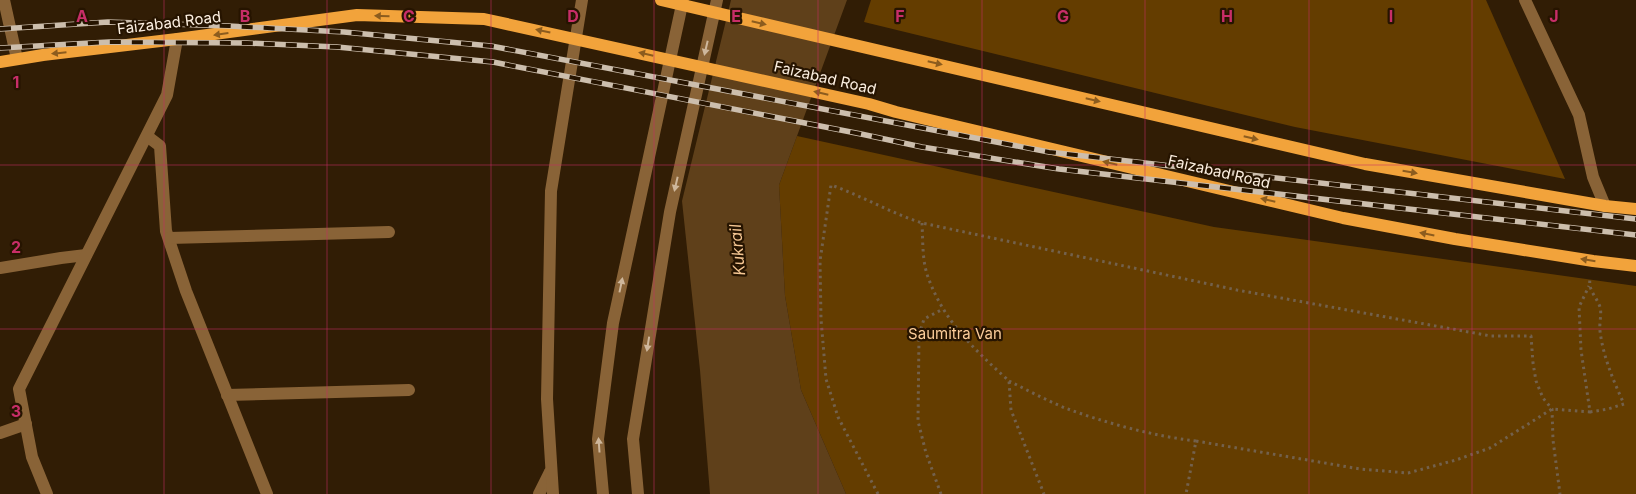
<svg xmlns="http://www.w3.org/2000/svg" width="1636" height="494" viewBox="0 0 1636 494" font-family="Inter,sans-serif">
	<rect width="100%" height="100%" fill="#311d05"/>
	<g fill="#643d00">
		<polygon points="871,0 1486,0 1565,179 1295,127 864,22"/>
		<polygon points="797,136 1214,227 1636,286 1636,494 846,494 801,390 785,296 779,185"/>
	</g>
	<polygon fill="#5f401a" points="731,0 847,0 779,185 785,296 801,390 846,494 710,494 700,370 682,201"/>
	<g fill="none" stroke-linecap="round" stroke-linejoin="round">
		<g stroke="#73614c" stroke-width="3" stroke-dasharray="2.5 4" stroke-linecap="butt">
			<path d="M922 223C923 241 922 261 928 277 944 322 975 350 1009 381L1011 410 1044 494"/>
			<path d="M1009 381C1027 390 1046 400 1065 408 1106 423 1153 436 1196 441L1186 494"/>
			<path d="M1590 412 1608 409 1624 404C1613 380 1603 356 1600 331 1599 323 1602 314 1600 307 1597 297 1588 291 1590 279"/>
			<polyline points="1196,441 1360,469 1408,473 1456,460 1490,448 1552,409 1590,412 1581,350 1579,307 1589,286"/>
			<path d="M878 494 838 417 826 379 821 319 820 261 831 185C862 196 891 213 922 223L1237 290 1491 336H1531L1533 363 1536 381 1543 398 1552 409 1553 440 1560 494"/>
			<polyline points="941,494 926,453 918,421 919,335 924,319 943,309"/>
		</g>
		<g stroke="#896337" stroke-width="12">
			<polyline points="4,0 17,59"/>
			<polyline points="1525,0 1579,115 1593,177 1605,206"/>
			<polyline points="147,136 160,146 166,231 186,291 267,494"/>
			<polyline points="169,238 389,232"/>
			<polyline points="0,268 61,258 86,255"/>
			<polyline points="227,395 409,390"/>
			<polyline points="0,433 26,424"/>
			<polyline points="47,494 32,457 19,389 167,95 177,39"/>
			<polyline points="539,494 550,472"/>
			<polyline points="553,494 547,399 551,191 582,0"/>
			<polyline points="603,494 598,439 613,323 683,0"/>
			<polyline points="638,494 633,439 670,212 717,0"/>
		</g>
		<g stroke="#f2a33b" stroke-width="12">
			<polyline points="661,0 1365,164 1605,206 1636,209"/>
			<polyline points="0,62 43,55 177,39 357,15 484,19 869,104 896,112 1343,218 1455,239 1593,261 1636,266"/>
		</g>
		<g stroke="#ccbead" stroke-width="5.5">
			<g id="rail">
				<polyline points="0,29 108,22 229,26 344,32 491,46 1049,152 1636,219"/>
				<polyline points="0,48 109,42 247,43 337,47 493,62 861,134 922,147 1059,169 1636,235"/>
			</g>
		</g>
		<use href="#rail" stroke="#261400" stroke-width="4" stroke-dasharray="11" stroke-linecap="butt"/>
	</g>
	<defs><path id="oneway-solid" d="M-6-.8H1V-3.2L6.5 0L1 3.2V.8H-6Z" transform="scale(1.25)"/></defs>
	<g fill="#8c5c1e">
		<use href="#oneway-solid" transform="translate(382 16) rotate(-178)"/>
		<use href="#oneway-solid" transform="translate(759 23) rotate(13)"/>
		<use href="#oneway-solid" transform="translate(543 31) rotate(-168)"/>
		<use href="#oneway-solid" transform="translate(221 34) rotate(172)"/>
		<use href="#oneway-solid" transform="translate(59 53) rotate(174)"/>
		<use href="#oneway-solid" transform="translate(646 54) rotate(-167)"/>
		<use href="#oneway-solid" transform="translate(935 63) rotate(13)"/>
		<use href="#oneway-solid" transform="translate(821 93) rotate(-167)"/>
		<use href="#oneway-solid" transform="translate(1093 100) rotate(13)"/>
		<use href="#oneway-solid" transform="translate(1251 138) rotate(13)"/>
		<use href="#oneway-solid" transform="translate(1110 163) rotate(-167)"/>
		<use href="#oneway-solid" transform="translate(1410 172) rotate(10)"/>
		<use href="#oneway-solid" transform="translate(1268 200) rotate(-167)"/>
		<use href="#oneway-solid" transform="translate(1427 234) rotate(-169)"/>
		<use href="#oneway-solid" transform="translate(1588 260) rotate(-171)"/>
	</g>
	<g fill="#ceb79c">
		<use href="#oneway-solid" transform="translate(706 48) rotate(103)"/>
		<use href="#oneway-solid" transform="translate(676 184) rotate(103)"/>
		<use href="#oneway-solid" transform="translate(621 285) rotate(-78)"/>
		<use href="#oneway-solid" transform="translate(648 344) rotate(99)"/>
		<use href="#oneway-solid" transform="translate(599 445) rotate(-94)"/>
	</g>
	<path fill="none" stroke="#c82e68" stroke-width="1" stroke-opacity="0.55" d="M164 0V494M327 0V494M491 0V494M654 0V494M818 0V494M982 0V494M1145 0V494M1309 0V494M1472 0V494M0 165H1636M0 329H1636"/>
	<g text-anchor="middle" stroke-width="4.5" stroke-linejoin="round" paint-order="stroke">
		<g font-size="15" fill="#fcefe0" stroke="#261400">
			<text transform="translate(169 23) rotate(-7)" y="5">Faizabad Road</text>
			<text transform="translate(825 78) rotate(13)" y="5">Faizabad Road</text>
			<text transform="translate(1219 172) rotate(13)" y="5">Faizabad Road</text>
		</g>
		<g font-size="15" fill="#fdce9a" stroke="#261400">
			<text x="955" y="339">Saumitra Van</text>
		</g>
		<g font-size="16" font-style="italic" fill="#f5c692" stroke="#261400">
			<text transform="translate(737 250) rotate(-95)" y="6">Kukrail</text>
		</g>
	</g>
	<g font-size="16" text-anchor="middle" font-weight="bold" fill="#c82e68" stroke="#261400" stroke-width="4.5" stroke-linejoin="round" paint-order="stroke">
		<text x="82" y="22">A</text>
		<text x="245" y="22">B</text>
		<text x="409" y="22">C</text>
		<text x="573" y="22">D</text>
		<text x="736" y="22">E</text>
		<text x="900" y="22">F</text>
		<text x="1063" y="22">G</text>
		<text x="1227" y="22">H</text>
		<text x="1391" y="22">I</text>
		<text x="1554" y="22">J</text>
		<text x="16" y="88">1</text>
		<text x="16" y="253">2</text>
		<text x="16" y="417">3</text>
	</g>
</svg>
